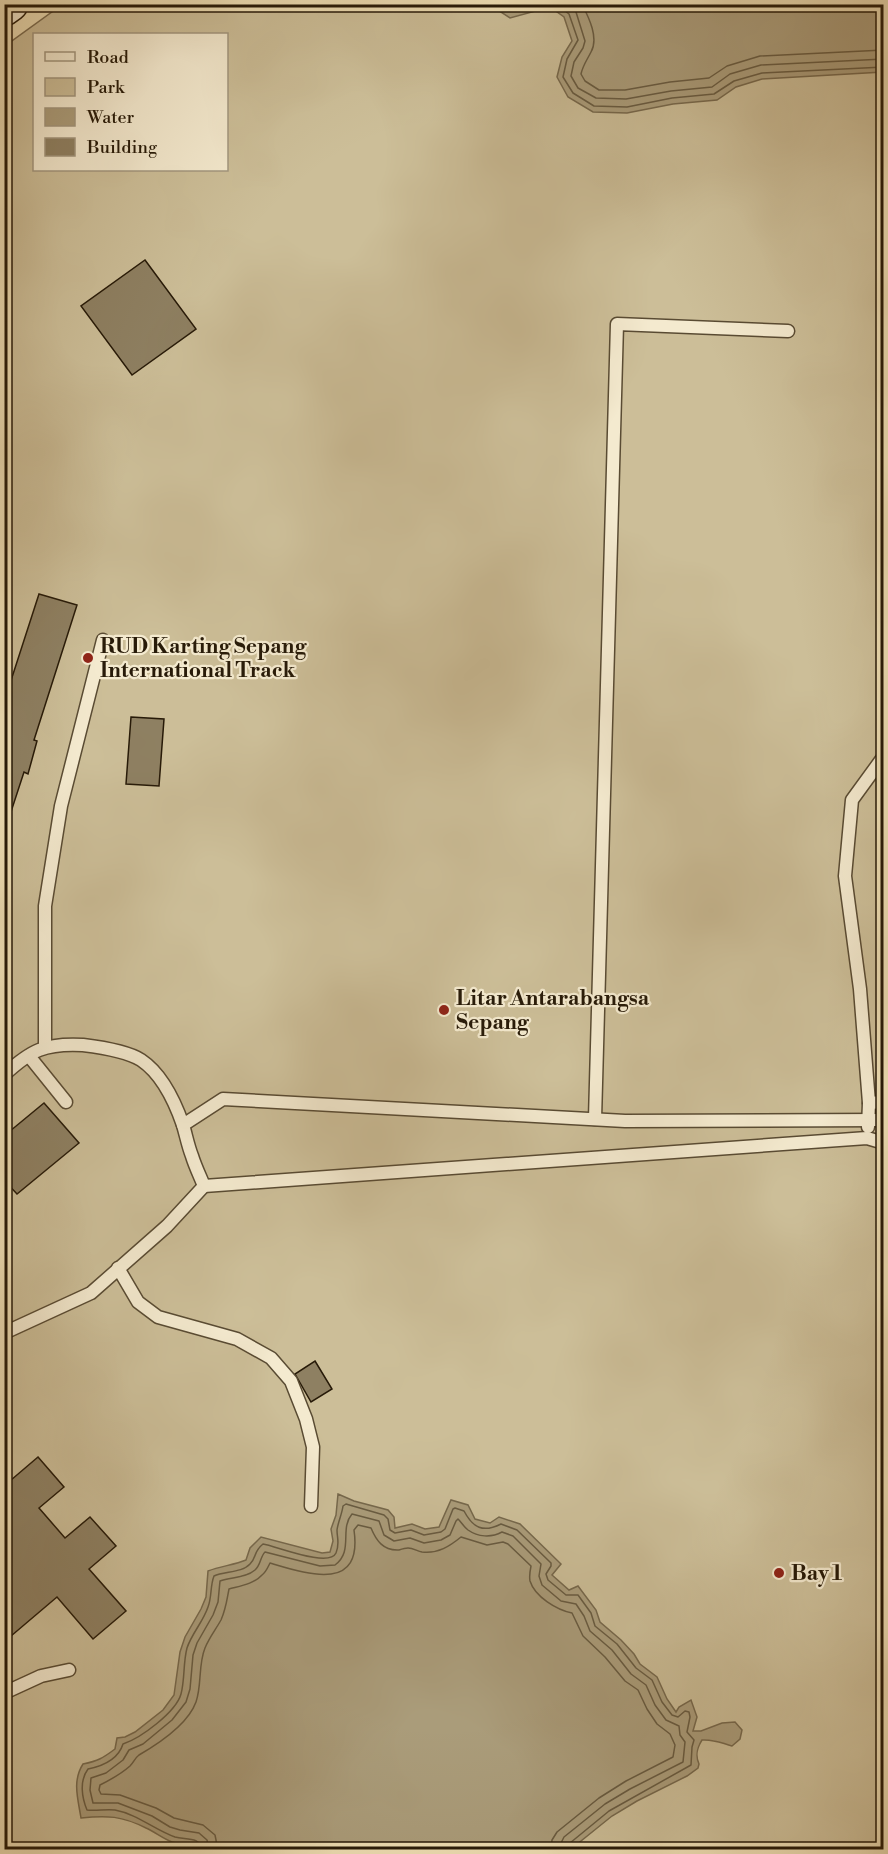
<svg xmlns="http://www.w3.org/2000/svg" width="888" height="1854" viewBox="0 0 888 1854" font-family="'Libre Bodoni',serif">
	<rect width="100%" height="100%" fill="#eedfb5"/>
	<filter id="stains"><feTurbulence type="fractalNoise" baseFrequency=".00333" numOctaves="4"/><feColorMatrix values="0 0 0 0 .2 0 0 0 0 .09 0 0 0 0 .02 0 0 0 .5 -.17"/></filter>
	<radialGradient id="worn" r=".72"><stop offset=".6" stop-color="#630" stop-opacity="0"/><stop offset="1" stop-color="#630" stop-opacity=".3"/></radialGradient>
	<path fill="#ccbe98" stroke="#7a6c50" stroke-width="1.5" fill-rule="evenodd" d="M63 4 883 5V1849H5V46ZM34 34H226V170H34Z"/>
	<g fill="#aa9c7a" stroke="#76684c" stroke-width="1.5">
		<polygon points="490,5 883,5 883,72 762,79 736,87 717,100 673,104 627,113 593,112 568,97 557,77 562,57 572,41 564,17 550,7 510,18"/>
		<path d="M338 1494 354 1501 388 1510 394 1517 395 1528 412 1524 425 1529 439 1527 451 1500 468 1505 475 1519 490 1523 499 1517 520 1524 561 1564 552 1575 569 1590 578 1586 596 1610 600 1622 621 1640 634 1654 640 1664 657 1677 667 1699 676 1712 679 1707 691 1700 697 1717 693 1731H701L722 1723 735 1722 742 1730 740 1739 732 1746C721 1743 714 1739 702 1740 697 1748 695 1755 699 1764L698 1768 687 1776 637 1801 612 1816 571 1849H198C191 1843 181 1845 172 1842 162 1838 155 1832 146 1828 122 1816 107 1815 81 1818 78 1799 72 1781 83 1764 98 1761 103 1758 115 1749L117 1738 125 1737 135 1732 163 1710 174 1695 180 1652 185 1637 201 1609 206 1597 208 1571C221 1566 234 1565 246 1560L250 1548 261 1537 322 1553 330 1552 333 1541 331 1529 336 1515Z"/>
	</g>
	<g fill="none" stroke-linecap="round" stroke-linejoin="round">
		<g stroke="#685b41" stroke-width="1.5">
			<polyline points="556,4 569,14 578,40 567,59 563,77 573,93 594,106 627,107 672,98 714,94 734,81 762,73 884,67"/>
			<polyline points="570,4 576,12 585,41 583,48 574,62 571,76 578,88 596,98 626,99 671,91 712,87 730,74 761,65 884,59"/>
			<path d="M582 4C589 18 599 38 591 52 587 60 583 65 581 74L585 81 599 90H625L670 82 709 78 727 66 760 56 884 50"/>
			<path d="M202 1850C200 1836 186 1840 175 1837 155 1830 137 1814 115 1810 106 1809 96 1811 87 1810 82 1798 79 1781 88 1769 103 1766 118 1760 123 1744 141 1738 176 1712 181 1694 185 1679 183 1663 187 1648 192 1633 203 1622 208 1607 212 1597 210 1586 214 1576 224 1571 242 1573 250 1564 257 1557 253 1552 263 1544 276 1546 329 1568 336 1553 340 1544 337 1538 337 1530 338 1522 342 1514 343 1506L346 1504 384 1515 388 1519 390 1530 395 1533 411 1530 424 1535 441 1532 445 1529 453 1509 455 1508 464 1511C473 1528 483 1533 501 1524L517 1530 551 1563V1566L546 1574 548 1580 566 1595H578L591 1613 595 1626 617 1644 636 1668 652 1680 662 1702 672 1715 678 1717 685 1711 689 1712 690 1717 687 1732 694 1740 692 1747 691 1765 609 1811 570 1843 567 1850"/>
			<path d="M209 1850 207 1840 199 1833 180 1830 170 1827 152 1816 118 1803H93L90 1790 91 1778 106 1773 123 1760 129 1750 143 1744 172 1720 186 1702 190 1689 193 1655 197 1643 213 1615 218 1602 220 1581C231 1577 246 1578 255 1570 261 1565 260 1557 265 1552L320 1566 335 1565C354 1551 339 1529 352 1514L379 1521 384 1535 394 1541 410 1538 424 1543 441 1540 450 1535 456 1521 458 1519C461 1522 464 1527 468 1530 478 1537 491 1538 502 1532L513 1536 541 1564 539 1576 542 1585 561 1601 576 1604 584 1616 590 1631 612 1650 631 1674 646 1685 655 1705 666 1720 679 1726 680 1735 685 1742 683 1762 630 1789 605 1804 564 1837 561 1843 560 1850"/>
			<path d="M218 1850 215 1835 203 1825 174 1818 156 1808 120 1795 101 1794 99 1790 100 1785C110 1780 121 1774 130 1766 134 1762 135 1758 139 1755 158 1744 188 1724 196 1702 202 1685 198 1665 205 1648 209 1638 216 1629 221 1620 226 1609 227 1599 229 1589 240 1586 254 1584 262 1575 266 1572 268 1567 270 1563 307 1574 363 1593 354 1530L358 1525 371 1528C376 1540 383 1551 399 1550 402 1549 405 1548 408 1548 413 1548 417 1551 422 1552 438 1554 450 1546 461 1537L487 1545 503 1542 508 1544 531 1566C530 1571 529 1576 530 1581 535 1597 557 1610 572 1613L583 1636 605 1657 625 1681 638 1690 647 1709 657 1724 670 1734 675 1745 673 1757 626 1781 599 1798 557 1832 552 1840 551 1850"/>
		</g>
	</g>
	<g fill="#8e8062" stroke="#271a08" stroke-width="1.5">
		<polygon points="145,260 196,329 132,375 81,306"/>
		<polygon points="39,594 77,605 34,740 37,741 28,774 24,772 9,818 4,817 4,702"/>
		<polygon points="131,717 164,719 159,786 126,784"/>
		<polygon points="44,1103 79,1143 17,1194 4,1180 4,1136"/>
		<polygon points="315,1361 332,1389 311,1402 295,1374"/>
		<polygon points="38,1457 64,1487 39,1508 65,1538 90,1517 116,1546 89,1569 126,1611 93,1639 57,1597 4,1642 4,1486"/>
	</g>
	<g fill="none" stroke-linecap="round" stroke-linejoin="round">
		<g stroke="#594b33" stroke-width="15">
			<g id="lane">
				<polyline points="45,1046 45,906 61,806 103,640"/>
				<polyline points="29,1056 66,1102"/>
				<path d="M4 1075C31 1050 45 1043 83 1045 99 1047 127 1051 141 1060 162 1074 175 1102 183 1125 186 1135 188 1146 192 1156 195 1166 200 1176 204 1186L867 1138 884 1143"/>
				<polyline points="869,1103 884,1102"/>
				<polyline points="595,1119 617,324 788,331"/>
				<polyline points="183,1125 223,1099 625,1121 884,1120"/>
				<polyline points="868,1127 869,1103 860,989 845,876 852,800 884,756"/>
				<polyline points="118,1268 138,1302 158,1317 237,1339 271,1358 291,1381 306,1419 313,1447 311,1506"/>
				<polyline points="4,1333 91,1293 167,1226 204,1186"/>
				<polyline points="4,1693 41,1676 69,1670"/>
			</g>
		</g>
		<g stroke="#271a08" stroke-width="36">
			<polyline id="secondary" points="4,9 11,4"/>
		</g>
		<use href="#lane" stroke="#f4eacf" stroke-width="12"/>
		<use href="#secondary" stroke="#f4eacf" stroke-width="33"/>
	</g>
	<g fill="#8f2418" stroke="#f4eacf" stroke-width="2">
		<circle cx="88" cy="658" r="6"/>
		<circle cx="444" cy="1010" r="6"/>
		<circle cx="779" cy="1573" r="6"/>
	</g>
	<g text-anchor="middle" stroke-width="4.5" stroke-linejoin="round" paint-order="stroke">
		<g font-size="21" font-weight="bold" fill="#271a08" stroke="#f4eacf" text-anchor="start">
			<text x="100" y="653">RUD Karting Sepang<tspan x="100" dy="24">International Track</tspan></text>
			<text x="456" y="1005">Litar Antarabangsa<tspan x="456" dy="24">Sepang</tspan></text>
			<text x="791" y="1580">Bay 1</text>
		</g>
	</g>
	<rect width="888" height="1854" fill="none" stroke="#eedfb5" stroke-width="24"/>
	<rect x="6" y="6" width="876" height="1842" fill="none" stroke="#271a08" stroke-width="3"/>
	<rect x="12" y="12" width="864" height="1830" fill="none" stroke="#271a08" stroke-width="1.5"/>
	<rect x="33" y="33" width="195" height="138" fill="#f4eacf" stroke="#a2977f" stroke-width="1.5"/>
	<rect x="45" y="52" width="30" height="9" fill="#f4eacf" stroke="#a2977f" stroke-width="1.5"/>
	<text x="87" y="63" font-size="18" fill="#271a08">Road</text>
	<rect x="45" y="78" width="30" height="18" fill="#ccbe98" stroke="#a2977f" stroke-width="1.5"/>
	<text x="87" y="93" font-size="18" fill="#271a08">Park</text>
	<rect x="45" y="108" width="30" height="18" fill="#aa9c7a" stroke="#a2977f" stroke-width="1.5"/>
	<text x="87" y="123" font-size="18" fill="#271a08">Water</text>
	<rect x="45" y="138" width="30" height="18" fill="#8e8062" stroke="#a2977f" stroke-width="1.5"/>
	<text x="87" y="153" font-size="18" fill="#271a08">Building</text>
	<rect width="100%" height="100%" filter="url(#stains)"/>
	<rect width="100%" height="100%" fill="url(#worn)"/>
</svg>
